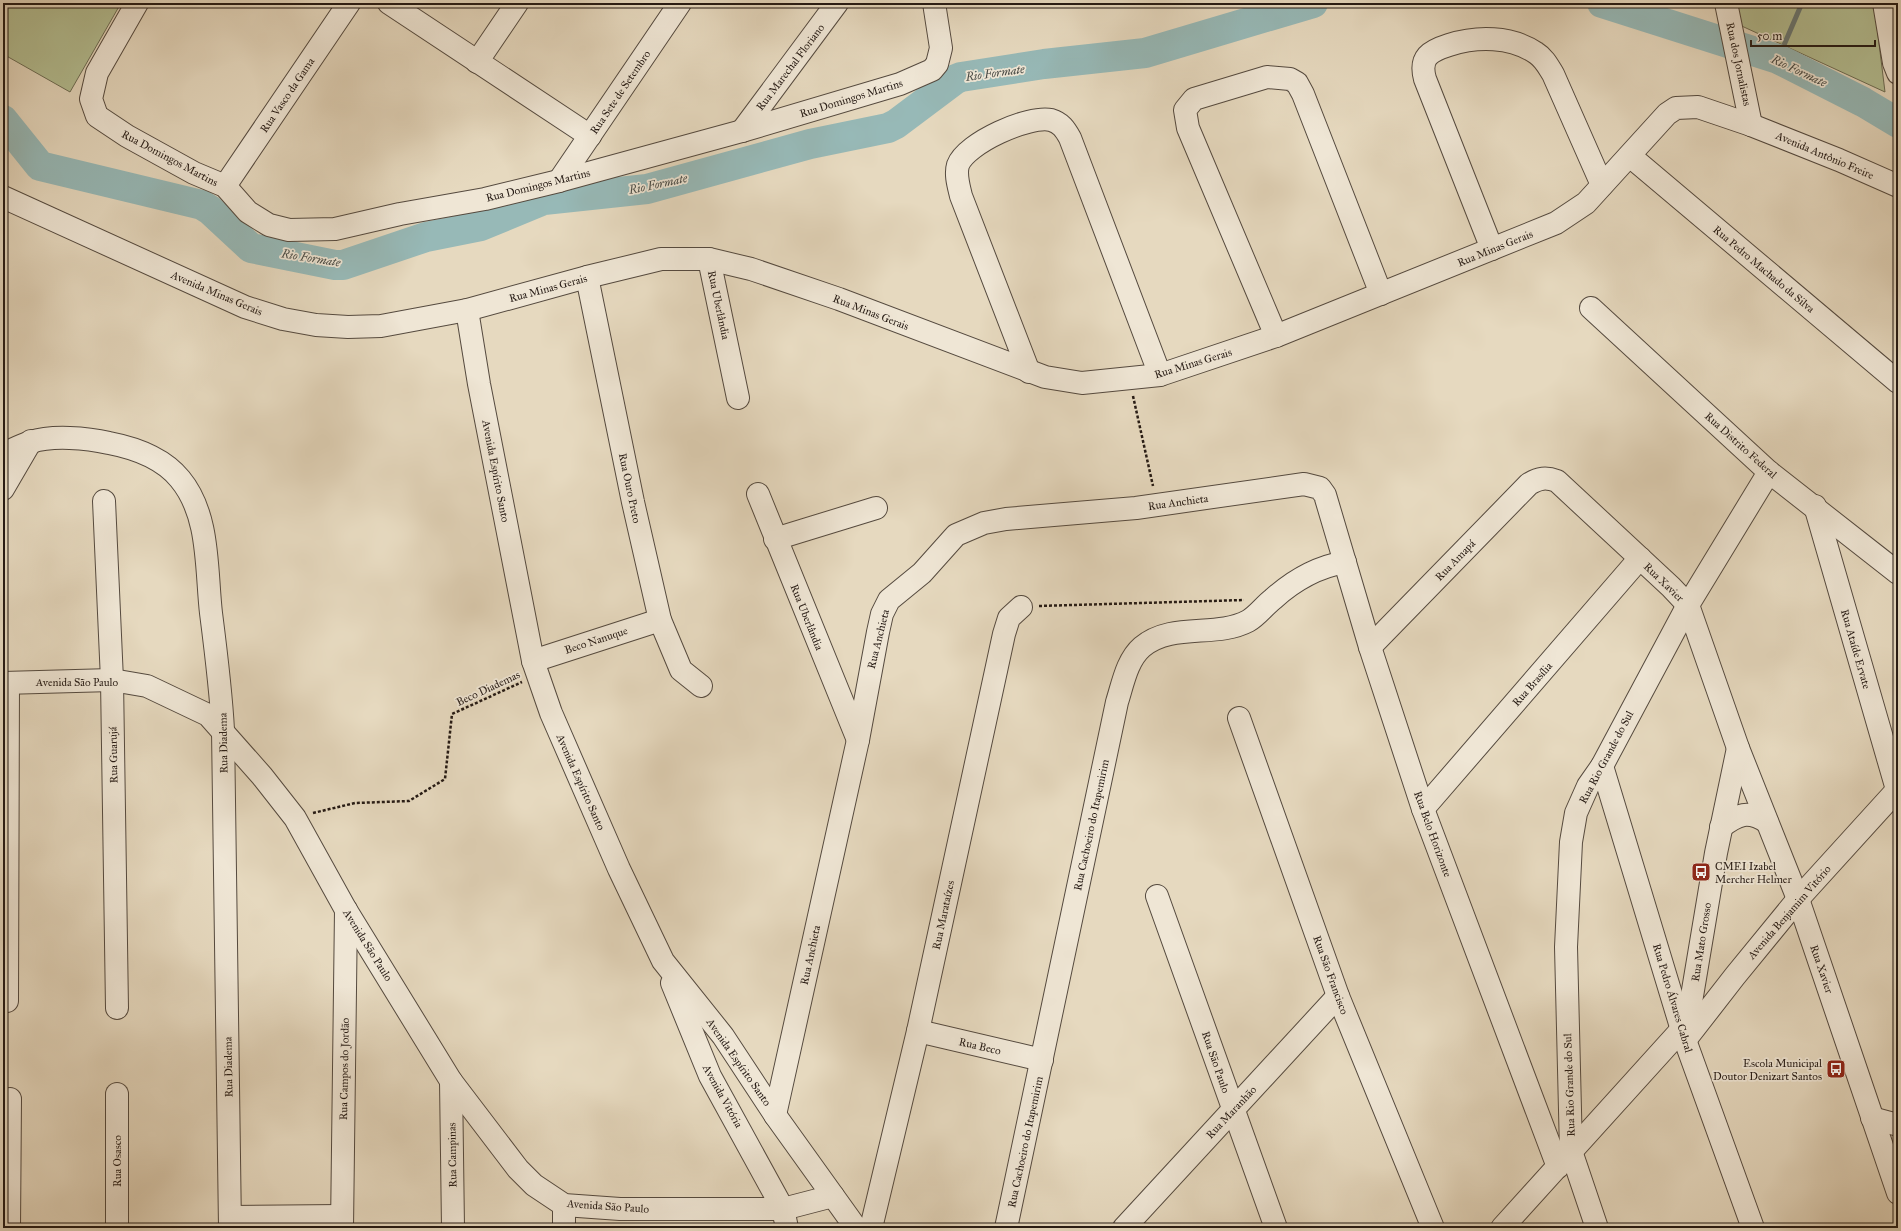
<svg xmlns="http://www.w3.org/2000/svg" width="1901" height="1231" viewBox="0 0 1901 1231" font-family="'IM FELL Great Primer',serif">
	<rect width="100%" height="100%" fill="#e6d9bf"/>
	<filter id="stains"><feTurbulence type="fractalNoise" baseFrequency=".005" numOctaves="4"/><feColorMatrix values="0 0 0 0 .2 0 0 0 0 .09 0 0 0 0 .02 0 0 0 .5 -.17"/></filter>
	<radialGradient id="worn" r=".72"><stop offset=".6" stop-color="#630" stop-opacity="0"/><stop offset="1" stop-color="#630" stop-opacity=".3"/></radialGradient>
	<g fill="#b4bf93" stroke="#6c6c54">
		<polygon points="3,3 121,3 70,92 3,54"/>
		<polygon points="1731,3 1874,3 1885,92 1733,22"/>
	</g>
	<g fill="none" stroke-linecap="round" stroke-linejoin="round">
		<polyline stroke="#697976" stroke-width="5" points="1778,59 1802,3"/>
		<g stroke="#97b9b7" stroke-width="30">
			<polyline points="1602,3 1778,59 1863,102 1898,123"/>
			<polyline points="3,120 40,166 202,205 210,210 251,248 335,265 343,265 426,237 481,226 544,200 647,189 810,144 888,128 896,124 956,79 961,77 1044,64 1145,53 1313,3"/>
		</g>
		<g stroke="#554a3f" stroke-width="24">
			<g id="minor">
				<polyline points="137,3 97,73 91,99 97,116 127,136 194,173 225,186 248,212 269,225 289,230 335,229 400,214 485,199 559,181 742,131 900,84 932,70 937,64 941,48 934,3"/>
				<polyline points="389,3 590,136"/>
				<polyline points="1726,3 1751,125"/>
				<polyline points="1884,3 1894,63 1898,73"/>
				<polyline points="477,62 517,3"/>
				<polyline points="742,131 837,3"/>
				<polyline points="1630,156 1898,382"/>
				<polyline points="559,181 680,3"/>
				<polyline points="225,186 349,3"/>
				<polyline points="3,197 245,307 283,319 316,325 348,327 381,326 467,310 587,277 661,259 709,259 751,269 839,299 1045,377 1082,383 1160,375 1276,336 1556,223 1586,203 1667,114 1676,108 1698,107 1751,125 1839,160 1898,186"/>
				<path d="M1492 249 1425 79C1419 57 1430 51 1449 45 1477 36 1511 36 1536 53 1544 58 1548 66 1553 74L1602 185"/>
				<polyline points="709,259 738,398"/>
				<polyline points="587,277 633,502 660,620 681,670 701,686"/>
				<polyline points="1591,308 1769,472 1898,573"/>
				<polyline points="467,310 479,384 533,661 551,713 619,869 663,961 723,1036 775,1115 856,1228"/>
				<polyline points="1276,336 1188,128 1185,110 1194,99 1267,77 1290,79 1297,83 1303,94 1381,294"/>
				<path d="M1029 372 961 196C959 187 955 175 958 165 966 143 1029 115 1051 120 1061 123 1065 129 1070 138L1160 375"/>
				<path d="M3 454C12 450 21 445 31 442 52 435 87 438 109 443 135 448 163 458 180 479 210 515 206 569 211 613 216 652 221 691 223 730L230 1228"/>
				<polyline points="3,489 31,441"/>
				<polyline points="758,494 858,740"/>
				<polyline points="104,501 112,680 117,1008"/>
				<polyline points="1815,506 1898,793"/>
				<polyline points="775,539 876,508"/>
				<path d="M1370 647 1529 484C1539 478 1546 477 1557 481L1671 587 1688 605 1738 748 1798 899 1898 1193"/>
				<polyline points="533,661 660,620"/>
				<polyline points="3,683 112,680 147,686 208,715 262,776 295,818 346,910 451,1081 518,1169 534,1185 564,1205 620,1209 783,1209 833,1196"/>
				<polyline points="1239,718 1338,996 1433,1228"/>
				<polyline points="1602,766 1685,1040 1753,1228"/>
				<polyline points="1423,809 1640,558"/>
				<path d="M1721 827C1738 814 1748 810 1767 822"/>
				<polyline points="1157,896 1276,1228"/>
				<polyline points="672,983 710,1076 783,1209 787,1228"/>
				<polyline points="7,1001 8,683"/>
				<polyline points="918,1031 1042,1060"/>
				<polyline points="1686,1039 1735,976 1798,899 1898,789"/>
				<polyline points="451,1081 453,1228"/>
				<polyline points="775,1115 858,740 878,632 882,614 889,600 922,573 956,535 984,523 1006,519 1136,508 1304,484 1320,488 1325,495 1370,647 1423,809 1558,1167"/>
				<polyline points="1872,1118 1898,1125"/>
				<polyline points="230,1217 342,1216"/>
				<polyline points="9,1228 10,1099"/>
				<polyline points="117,1228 117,1094"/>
				<polyline points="342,1228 346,910"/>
				<polyline points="564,1228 564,1205"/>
				<polyline points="871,1228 918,1031 1004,634 1009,618 1021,607"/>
				<path d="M1006 1228 1117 702C1123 683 1127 660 1142 647 1172 622 1216 638 1248 621 1257 616 1264 606 1273 599 1294 580 1317 567 1345 562"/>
				<polyline points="1124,1228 1338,996"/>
				<polyline points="1502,1228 1682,1029 1690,1008 1716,853 1738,748"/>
				<polyline points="1597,1228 1571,1151 1566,947 1571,842 1576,813 1588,786 1602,766 1688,605 1769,472"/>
			</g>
		</g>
		<g stroke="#251a14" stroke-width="2.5" stroke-dasharray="3 2" stroke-linecap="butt">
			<polyline points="1133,396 1153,486"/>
			<polyline points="1039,606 1244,600"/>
			<polyline points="313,813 355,803 409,801 445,779 452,714 522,682"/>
		</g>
		<use href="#minor" stroke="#efe6d5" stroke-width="22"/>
	</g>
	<defs>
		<g id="bus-square" transform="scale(1)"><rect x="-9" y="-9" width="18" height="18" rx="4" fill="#8f2418" stroke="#efe6d5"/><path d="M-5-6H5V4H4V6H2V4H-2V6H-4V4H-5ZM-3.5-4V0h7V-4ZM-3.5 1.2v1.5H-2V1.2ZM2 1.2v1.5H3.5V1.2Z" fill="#fff"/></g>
	</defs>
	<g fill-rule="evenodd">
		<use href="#bus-square" x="1701" y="872"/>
		<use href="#bus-square" x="1836" y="1069"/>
	</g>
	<g text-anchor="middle" stroke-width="3.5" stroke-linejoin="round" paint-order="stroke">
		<g font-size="11" fill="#251a14" stroke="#efe6d5">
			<text transform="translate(1739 64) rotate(78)" y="4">Rua dos Jornalistas</text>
			<text transform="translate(790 67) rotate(-53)" y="4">Rua Marechal Floriano</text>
			<text transform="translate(620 92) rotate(-56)" y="4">Rua Sete de Setembro</text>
			<text transform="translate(287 95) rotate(-56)" y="4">Rua Vasco da Gama</text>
			<text transform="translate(851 98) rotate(-17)" y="4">Rua Domingos Martins</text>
			<text transform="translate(1825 155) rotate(23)" y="4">Avenida Antônio Freire</text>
			<text transform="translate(170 158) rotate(28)" y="4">Rua Domingos Martins</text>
			<text transform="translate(538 185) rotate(-14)" y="4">Rua Domingos Martins</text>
			<text transform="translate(1495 248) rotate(-22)" y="4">Rua Minas Gerais</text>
			<text transform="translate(1764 269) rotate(40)" y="4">Rua Pedro Machado da Silva</text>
			<text transform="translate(548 288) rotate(-15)" y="4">Rua Minas Gerais</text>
			<text transform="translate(217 293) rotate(23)" y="4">Avenida Minas Gerais</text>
			<text transform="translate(719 305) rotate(78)" y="4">Rua Uberlândia</text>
			<text transform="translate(871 312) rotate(21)" y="4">Rua Minas Gerais</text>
			<text transform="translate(1193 363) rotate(-17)" y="4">Rua Minas Gerais</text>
			<text transform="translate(1741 445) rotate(42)" y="4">Rua Distrito Federal</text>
			<text transform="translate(496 471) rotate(79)" y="4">Avenida Espírito Santo</text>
			<text transform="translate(630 488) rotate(78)" y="4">Rua Ouro Preto</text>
			<text transform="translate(1178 502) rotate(-8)" y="4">Rua Anchieta</text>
			<text transform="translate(1455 560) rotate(-46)" y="4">Rua Amapá</text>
			<text transform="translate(1664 582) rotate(44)" y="4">Rua Xavier</text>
			<text transform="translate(807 617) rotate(68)" y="4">Rua Uberlândia</text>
			<text transform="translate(878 639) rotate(-76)" y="4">Rua Anchieta</text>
			<text transform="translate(596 640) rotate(-18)" y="4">Beco Nanuque</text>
			<text transform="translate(1856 649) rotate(74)" y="4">Rua Ataíde Ervate</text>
			<text x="77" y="686">Avenida São Paulo</text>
			<text transform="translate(1532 684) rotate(-49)" y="4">Rua Brasília</text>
			<text transform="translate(488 688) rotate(-25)" y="4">Beco Diademas</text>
			<text transform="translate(223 743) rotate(-91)" y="4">Rua Diadema</text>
			<text transform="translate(113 755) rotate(-91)" y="4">Rua Guarujá</text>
			<text transform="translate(1606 757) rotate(-62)" y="4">Rua Rio Grande do Sul</text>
			<text transform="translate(581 782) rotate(66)" y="4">Avenida Espírito Santo</text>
			<text transform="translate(1091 825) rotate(-78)" y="4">Rua Cachoeiro do Itapemirim</text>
			<text transform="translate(1433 834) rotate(70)" y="4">Rua Belo Horizonte</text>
			<text transform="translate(1789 912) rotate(-49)" y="4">Avenida Benjamim Vitório</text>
			<text transform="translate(943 915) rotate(-78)" y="4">Rua Marataízes</text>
			<text transform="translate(1701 942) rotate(-81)" y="4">Rua Mato Grosso</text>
			<text transform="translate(368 945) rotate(58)" y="4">Avenida São Paulo</text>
			<text transform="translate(810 955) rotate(-78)" y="4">Rua Anchieta</text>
			<text transform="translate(1822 969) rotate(71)" y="4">Rua Xavier</text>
			<text transform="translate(1331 975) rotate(70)" y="4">Rua São Francisco</text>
			<text transform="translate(1673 998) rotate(73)" y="4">Rua Pedro Álvares Cabral</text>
			<text transform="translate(980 1046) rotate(13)" y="4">Rua Beco</text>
			<text transform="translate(739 1062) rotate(55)" y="4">Avenida Espírito Santo</text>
			<text transform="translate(1216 1062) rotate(71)" y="4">Rua São Paulo</text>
			<text transform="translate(228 1067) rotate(-91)" y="4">Rua Diadema</text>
			<text transform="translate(344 1069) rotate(-89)" y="4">Rua Campos do Jordão</text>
			<text transform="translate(1569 1085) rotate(-92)" y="4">Rua Rio Grande do Sul</text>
			<text transform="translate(723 1096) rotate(61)" y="4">Avenida Vitória</text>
			<text transform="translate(1231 1112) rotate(-47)" y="4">Rua Maranhão</text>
			<text transform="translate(1025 1142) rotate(-78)" y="4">Rua Cachoeiro do Itapemirim</text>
			<text transform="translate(452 1155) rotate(-91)" y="4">Rua Campinas</text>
			<text transform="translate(117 1161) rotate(-90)" y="4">Rua Osasco</text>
			<text transform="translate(608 1206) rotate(4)" y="4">Avenida São Paulo</text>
		</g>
		<g font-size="11" fill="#251a14" stroke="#efe6d5" text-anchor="start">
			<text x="1715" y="870">CMEI Izabel<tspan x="1715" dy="13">Mercher Helmer</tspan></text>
			<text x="1822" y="1067" text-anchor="end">Escola Municipal<tspan x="1822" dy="13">Doutor Denizart Santos</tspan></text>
		</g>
		<g font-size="12" font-style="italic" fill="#474a45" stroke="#efe6d5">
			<text transform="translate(1799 71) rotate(25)" y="4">Rio Formate</text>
			<text transform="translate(995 73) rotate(-8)" y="4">Rio Formate</text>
			<text transform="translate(658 184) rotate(-12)" y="4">Rio Formate</text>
			<text transform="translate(311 258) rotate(9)" y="4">Rio Formate</text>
		</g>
	</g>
	<rect width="1901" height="1231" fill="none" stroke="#e6d9bf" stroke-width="16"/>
	<rect x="4" y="4" width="1893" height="1223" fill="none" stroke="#251a14" stroke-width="2"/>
	<rect x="8" y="8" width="1885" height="1215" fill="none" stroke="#251a14"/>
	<path d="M1751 40v6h124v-6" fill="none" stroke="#251a14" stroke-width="2"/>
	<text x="1757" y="40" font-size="12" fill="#251a14" stroke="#efe6d5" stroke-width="3" paint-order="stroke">50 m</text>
	<rect width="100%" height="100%" filter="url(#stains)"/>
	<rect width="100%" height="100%" fill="url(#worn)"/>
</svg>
